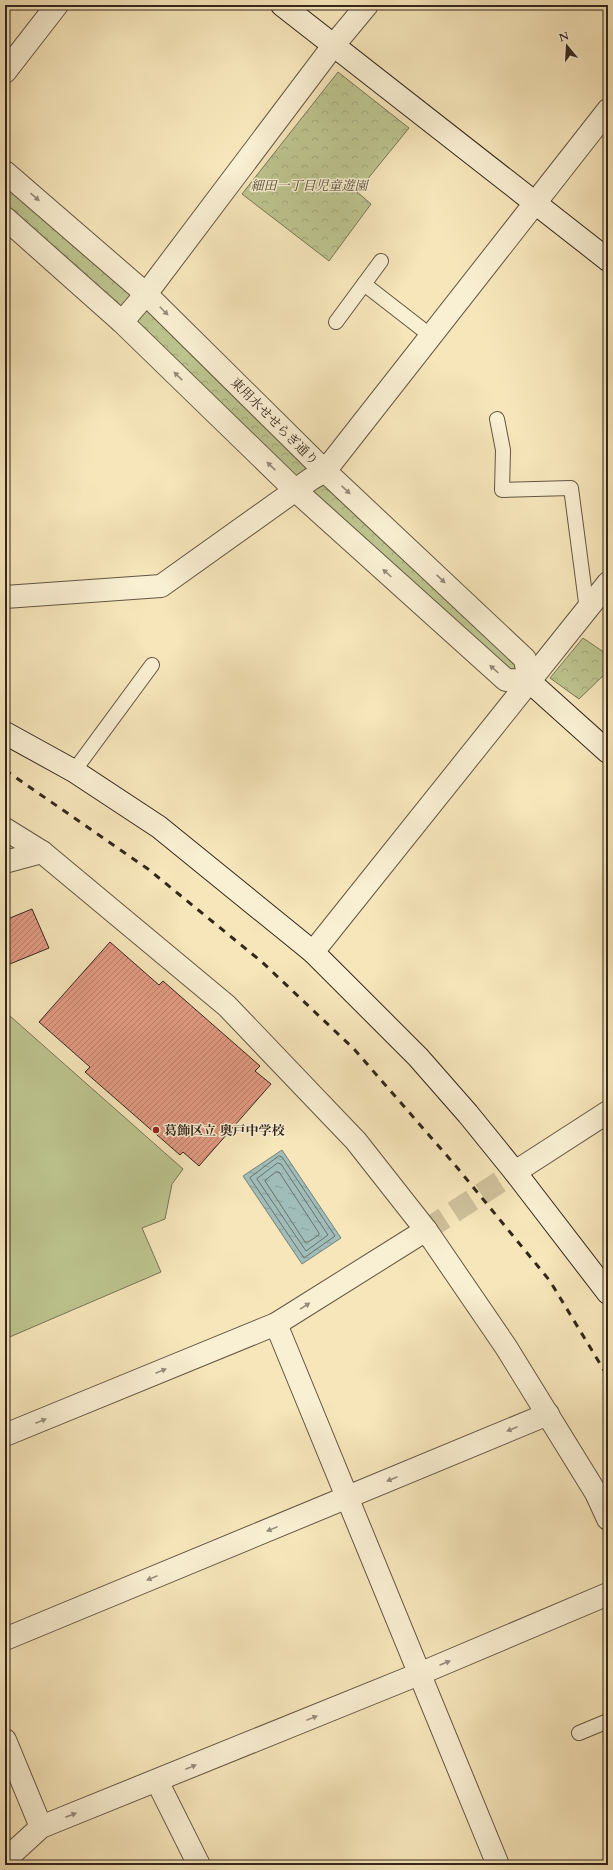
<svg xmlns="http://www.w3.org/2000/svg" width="613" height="1870" viewBox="0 0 613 1870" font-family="Cardo,'Noto Serif JP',serif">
	<defs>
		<pattern id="park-crowns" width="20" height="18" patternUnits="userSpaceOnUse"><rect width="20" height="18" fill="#bdc58f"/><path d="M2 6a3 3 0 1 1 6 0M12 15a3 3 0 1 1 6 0" fill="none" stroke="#a3a97b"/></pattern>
		<pattern id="water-ripples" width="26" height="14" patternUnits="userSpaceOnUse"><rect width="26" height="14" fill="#a0bdb9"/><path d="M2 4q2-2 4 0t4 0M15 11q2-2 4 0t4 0" fill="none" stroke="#8aa29f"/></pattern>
		<pattern id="building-hatch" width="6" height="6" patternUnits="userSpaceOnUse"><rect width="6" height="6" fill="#e29a82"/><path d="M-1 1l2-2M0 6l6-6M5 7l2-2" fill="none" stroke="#b87d6a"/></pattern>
	</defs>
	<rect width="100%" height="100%" fill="#f6e6ba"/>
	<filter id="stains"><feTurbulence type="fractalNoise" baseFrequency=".005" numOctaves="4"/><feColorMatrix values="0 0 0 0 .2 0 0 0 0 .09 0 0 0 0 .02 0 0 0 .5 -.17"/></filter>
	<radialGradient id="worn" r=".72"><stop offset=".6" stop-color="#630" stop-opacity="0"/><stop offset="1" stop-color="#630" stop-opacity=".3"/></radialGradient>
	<g fill="url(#park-crowns)" stroke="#787656">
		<polygon points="338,72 409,128 357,192 371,204 329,261 242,194"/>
		<polygon points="5,176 142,294 124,315 5,210"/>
		<polygon points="146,297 321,470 299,482 128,318"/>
		<polygon points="324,474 527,666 510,672 303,485"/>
		<polygon points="583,638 608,655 608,671 579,699 550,678"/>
	</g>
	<polygon fill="#bdc58f" stroke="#787656" points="5,1014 10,1016 183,1169 172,1184 165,1219 142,1228 161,1272 5,1339"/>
	<polygon fill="url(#water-ripples)" stroke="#75817b" points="282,1150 341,1238 302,1264 243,1176"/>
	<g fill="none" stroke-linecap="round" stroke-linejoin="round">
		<g stroke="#6a726b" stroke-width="1">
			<polygon points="279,1156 282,1157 335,1236 304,1258 250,1178"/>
			<polygon points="278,1163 281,1164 328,1235 306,1251 257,1179"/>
			<polygon points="276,1172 279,1172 319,1233 319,1235 308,1242 305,1242 265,1181"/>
		</g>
	</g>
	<g fill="url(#building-hatch)" stroke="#34261d">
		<polygon points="32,909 49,948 5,966 5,920"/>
		<polygon points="110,942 159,985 163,981 260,1066 255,1071 271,1084 199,1166 183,1152 180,1155 85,1072 90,1067 39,1022"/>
	</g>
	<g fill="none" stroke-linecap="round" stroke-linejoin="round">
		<polyline stroke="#cfc09b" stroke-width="22" stroke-dasharray="22 11" stroke-linecap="butt" points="426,1230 515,1172"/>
		<g stroke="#645644" stroke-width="16">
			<g id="lane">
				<polyline points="364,284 431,336"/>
				<polyline points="336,322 381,261"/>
				<polyline points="497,419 503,450 502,490 571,488 587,610"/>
				<polyline points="74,771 152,665"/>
				<polyline points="579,1733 608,1721"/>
			</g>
		</g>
		<g stroke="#645644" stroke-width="24">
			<g id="street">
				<polyline points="5,72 57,5"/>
				<polyline points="5,172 146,294 325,471 525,659 529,681 506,680 295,490 122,322 5,218"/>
				<polyline points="122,322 146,294 333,46 367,5"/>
				<polyline points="5,597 161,586 311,479 325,471 608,110"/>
				<polyline points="5,829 42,852 227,1006 356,1141 426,1230 506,1347 596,1493 608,1519"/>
				<polyline points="5,862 42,852"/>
				<polyline points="313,952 608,583"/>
				<polyline points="515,1172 608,1112"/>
				<polyline points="276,1324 498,1865"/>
				<polyline points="5,1435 276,1324 426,1230"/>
				<polyline points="5,1639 548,1414"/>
				<polyline points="5,1740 41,1827"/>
				<polyline points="157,1781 199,1865"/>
				<polyline points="5,1860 41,1827 419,1674 608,1594"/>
			</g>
		</g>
		<g stroke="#34261d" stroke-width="24">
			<g id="secondary">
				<polyline points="282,5 608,260"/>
				<polyline points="529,681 608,752"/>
				<polyline points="5,733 74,771 159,827 313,952 418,1057 468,1114 515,1172 608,1293"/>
			</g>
		</g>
		<use href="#lane" stroke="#f9efd2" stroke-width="14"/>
		<use href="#street" stroke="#f9efd2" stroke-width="22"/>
		<use href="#secondary" stroke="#f9efd2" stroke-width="22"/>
		<polyline stroke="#34261d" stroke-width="3" stroke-dasharray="7 7" stroke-linecap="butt" points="5,770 148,869 262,962 354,1049 455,1165 550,1281 608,1377"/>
	</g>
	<defs><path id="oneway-solid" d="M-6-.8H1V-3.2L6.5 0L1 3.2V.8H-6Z"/></defs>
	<g fill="#968a78">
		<use href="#oneway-solid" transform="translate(35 197) rotate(41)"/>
		<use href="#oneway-solid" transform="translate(164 311) rotate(45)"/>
		<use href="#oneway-solid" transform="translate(178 376) rotate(-136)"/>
		<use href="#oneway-solid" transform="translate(271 466) rotate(-136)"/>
		<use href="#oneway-solid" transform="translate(346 490) rotate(43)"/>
		<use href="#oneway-solid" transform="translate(387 573) rotate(-138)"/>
		<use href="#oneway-solid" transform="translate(441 579) rotate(43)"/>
		<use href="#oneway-solid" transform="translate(494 669) rotate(-138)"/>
		<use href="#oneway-solid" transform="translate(305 1306) rotate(-32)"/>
		<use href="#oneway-solid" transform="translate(161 1371) rotate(-22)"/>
		<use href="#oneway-solid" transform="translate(41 1421) rotate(-22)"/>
		<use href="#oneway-solid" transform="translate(512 1429) rotate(157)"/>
		<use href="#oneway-solid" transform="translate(392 1479) rotate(157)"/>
		<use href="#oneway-solid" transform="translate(272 1529) rotate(158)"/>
		<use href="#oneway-solid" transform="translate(152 1578) rotate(158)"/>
		<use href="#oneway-solid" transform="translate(445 1663) rotate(-23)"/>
		<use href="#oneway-solid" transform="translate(312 1718) rotate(-22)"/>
		<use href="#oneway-solid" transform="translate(191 1767) rotate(-22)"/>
		<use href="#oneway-solid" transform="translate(71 1815) rotate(-21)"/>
	</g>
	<circle fill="#8f2418" stroke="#f9efd2" stroke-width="1.5" cx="156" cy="1130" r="4"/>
	<g text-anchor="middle" stroke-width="3" stroke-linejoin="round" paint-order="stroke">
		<g font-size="13" font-style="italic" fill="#564e3a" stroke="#f9efd2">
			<text x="309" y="190">細田一丁目児童遊園</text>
		</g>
		<g font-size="13" fill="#34261d" stroke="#f9efd2">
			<text transform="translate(275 421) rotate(45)" y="5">東用水せせらぎ通り</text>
		</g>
		<g font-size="13" font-weight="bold" fill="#34261d" stroke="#f9efd2" text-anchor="start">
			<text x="164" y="1135">葛飾区立 奥戸中学校</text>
		</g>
	</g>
	<rect width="613" height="1870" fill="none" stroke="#f6e6ba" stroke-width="20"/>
	<rect x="6" y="6" width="601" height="1858" fill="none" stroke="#34261d" stroke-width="2"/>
	<rect x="10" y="10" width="593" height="1850" fill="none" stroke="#34261d"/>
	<g transform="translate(567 46) rotate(342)" stroke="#f9efd2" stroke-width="3" paint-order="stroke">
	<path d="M0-3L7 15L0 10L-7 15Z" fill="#34261d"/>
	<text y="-6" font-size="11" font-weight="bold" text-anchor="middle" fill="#34261d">N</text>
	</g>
	<rect width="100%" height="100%" filter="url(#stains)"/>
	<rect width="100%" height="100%" fill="url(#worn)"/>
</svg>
